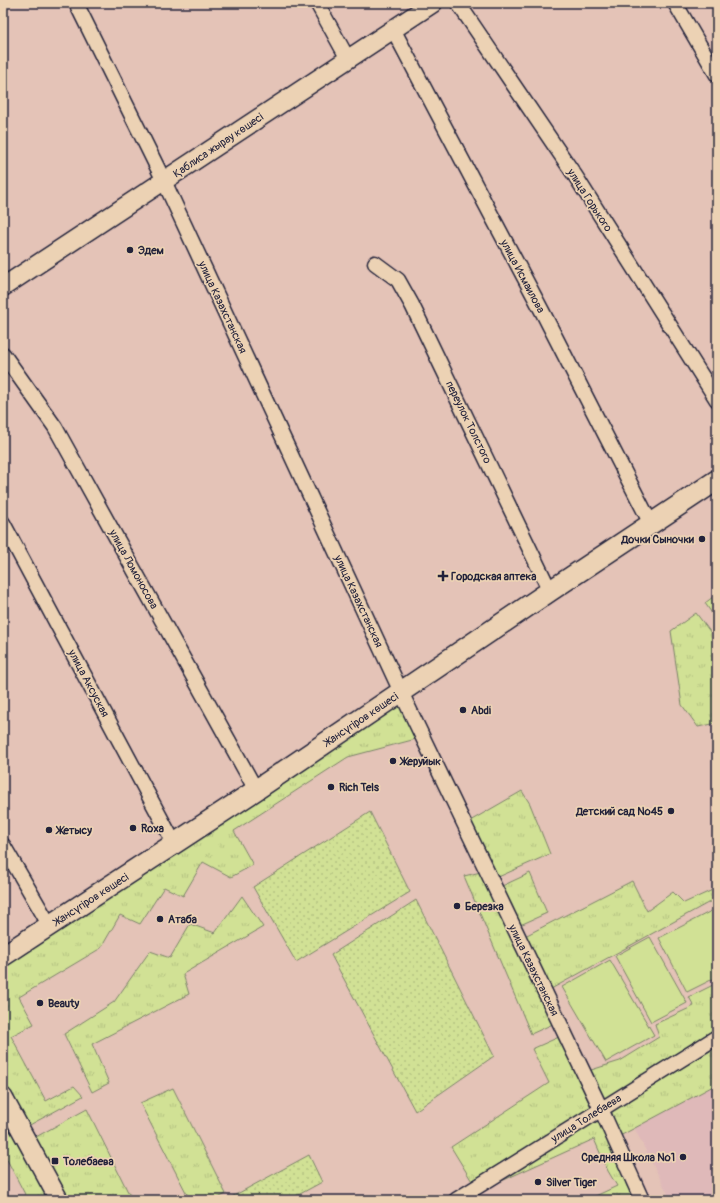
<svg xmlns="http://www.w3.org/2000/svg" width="720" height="1203" viewBox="0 0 720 1203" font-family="Pangolin,sans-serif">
	<defs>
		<pattern id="grass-tufts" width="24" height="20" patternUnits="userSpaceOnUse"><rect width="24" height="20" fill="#d1e195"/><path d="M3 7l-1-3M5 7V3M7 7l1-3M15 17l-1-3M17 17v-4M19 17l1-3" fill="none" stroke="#b3c181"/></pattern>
		<pattern id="park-dots" width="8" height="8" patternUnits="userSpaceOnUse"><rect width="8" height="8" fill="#d1e195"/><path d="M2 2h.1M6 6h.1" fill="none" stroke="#b3c181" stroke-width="1.8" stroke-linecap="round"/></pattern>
	</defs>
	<rect width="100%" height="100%" fill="#e4c3b7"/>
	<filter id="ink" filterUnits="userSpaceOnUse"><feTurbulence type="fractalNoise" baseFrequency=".025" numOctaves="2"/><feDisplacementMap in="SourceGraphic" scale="8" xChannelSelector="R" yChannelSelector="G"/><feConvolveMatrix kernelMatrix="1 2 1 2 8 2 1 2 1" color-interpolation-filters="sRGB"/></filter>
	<g filter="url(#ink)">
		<polygon fill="#dfb9b9" points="717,1057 717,1200 671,1200 627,1114"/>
		<g fill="url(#grass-tufts)" stroke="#7a8268">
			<polygon points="717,594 717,621 705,603"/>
			<polygon points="696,613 717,641 717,723 698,727 682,705 671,631"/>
			<polygon points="400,701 416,739 348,757 234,831 253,865 231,877 203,862 183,896 164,887 140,924 120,915 101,948 19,997 34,1024 11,1036 46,1101 74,1086 83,1096 26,1127 3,1083 3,963"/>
			<polygon points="522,791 530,804 550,854 496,878 470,821"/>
			<polygon points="481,872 555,1023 531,1034 464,876"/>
			<polygon points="530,873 547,913 518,926 502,886"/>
			<polygon points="632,881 647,911 673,892 684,903 717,888 717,898 551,989 525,936"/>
			<polygon points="242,896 263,927 183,974 189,994 92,1044 109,1083 92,1092 64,1034 114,1002 150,951 170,958 190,924 215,933"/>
			<polygon points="717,983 717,1031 602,1101 588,1071 620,1061 659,1037 655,1024 694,1006 689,997"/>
			<polygon points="559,1037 591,1107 473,1183 451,1147 549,1083 532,1049"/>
			<polygon points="717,1047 717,1084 618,1137 611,1109"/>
			<polygon points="173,1088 226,1194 214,1200 190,1200 140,1103"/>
			<polygon points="87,1109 132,1200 66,1200 34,1138"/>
			<polygon points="3,1110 52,1200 28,1200 3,1152"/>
			<polygon points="599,1117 635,1200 621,1200 619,1196 610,1200 587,1200 617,1186 608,1171 594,1139 484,1189"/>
		</g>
		<g fill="url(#park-dots)" stroke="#7a8268">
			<polygon points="370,812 410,892 296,962 253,887"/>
			<polygon points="416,900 494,1056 415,1111 331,955"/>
			<polygon points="309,1155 322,1182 289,1200 226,1200"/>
		</g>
		<g fill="#d1e195" stroke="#7a8268">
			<polygon points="717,908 717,977 687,992 659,938"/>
			<polygon points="650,937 687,1003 651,1022 615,956"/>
			<polygon points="610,960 654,1035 606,1062 562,987"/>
		</g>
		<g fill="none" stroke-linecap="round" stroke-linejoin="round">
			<g stroke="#22223b" stroke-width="17">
				<g id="minor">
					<polyline points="76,3 164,181 401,692 601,1109 642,1200"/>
					<polyline points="317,3 348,59"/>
					<polyline points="458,3 576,177 717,400"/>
					<polyline points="675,3 717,75"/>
					<polyline points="393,29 542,311 651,524"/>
					<polyline points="375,263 398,280 412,305 550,591"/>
					<polyline points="3,354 55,427 256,790"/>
					<polyline points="3,523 174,843"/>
					<polyline points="3,845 50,926"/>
					<polyline points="456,1200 717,1037"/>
				</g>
			</g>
			<g stroke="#22223b" stroke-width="21">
				<g id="tertiary">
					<polyline points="3,287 433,3"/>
					<polyline points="3,1097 59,1200"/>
				</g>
			</g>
			<g stroke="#22223b" stroke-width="23">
				<polyline id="secondary" points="3,956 256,790 550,591 717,480"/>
			</g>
			<use href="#minor" stroke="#ecd2b4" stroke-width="14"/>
			<use href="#tertiary" stroke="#ecd2b4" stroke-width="18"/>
			<use href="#secondary" stroke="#ecd2b4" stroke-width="20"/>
		</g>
	</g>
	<g fill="#22223b" stroke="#ecd2b4" stroke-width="1.5">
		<circle cx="130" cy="250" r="4"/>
		<circle cx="702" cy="539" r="4"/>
		<path d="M441 570h4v4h4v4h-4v4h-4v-4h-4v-4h4z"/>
		<circle cx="463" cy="710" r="4"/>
		<circle cx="393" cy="761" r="4"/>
		<circle cx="331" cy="787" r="4"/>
		<circle cx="671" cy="811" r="4"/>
		<circle cx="133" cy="828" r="4"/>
		<circle cx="49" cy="830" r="4"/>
		<circle cx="457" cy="906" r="4"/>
		<circle cx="160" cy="919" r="4"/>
		<circle cx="40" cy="1003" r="4"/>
		<circle cx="683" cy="1157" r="4"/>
		<rect x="51" y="1157" width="8" height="8" rx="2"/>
		<circle cx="538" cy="1182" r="4"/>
	</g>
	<g text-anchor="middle" stroke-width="3.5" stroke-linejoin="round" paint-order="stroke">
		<g font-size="11" fill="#22223b" stroke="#ecd2b4">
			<text transform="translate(218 145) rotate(-34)" y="4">Қаблиса жырау көшесі</text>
			<text transform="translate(590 200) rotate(57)" y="4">улица Горького</text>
			<text transform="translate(523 276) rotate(62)" y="4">улица Исмаилова</text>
			<text transform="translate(223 307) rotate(65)" y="4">улица Казахстанская</text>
			<text transform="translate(469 422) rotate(64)" y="4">переулок Толстого</text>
			<text transform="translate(134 569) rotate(61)" y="4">улица Ломоносова</text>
			<text transform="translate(359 601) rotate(65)" y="4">улица Казахстанская</text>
			<text transform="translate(89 683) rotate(62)" y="4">улица Аксуская</text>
			<text transform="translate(361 719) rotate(-34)" y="4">Жансүгіров көшесі</text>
			<text transform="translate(91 899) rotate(-33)" y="4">Жансүгіров көшесі</text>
			<text transform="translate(534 970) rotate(64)" y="4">улица Казахстанская</text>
			<text transform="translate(586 1118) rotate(-32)" y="4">улица Толебаева</text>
		</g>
		<g font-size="11" font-weight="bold" fill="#22223b" stroke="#ecd2b4" text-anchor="start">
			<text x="138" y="254">Эдем</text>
			<text x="694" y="543" text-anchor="end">Дочки Сыночки</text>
			<text x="451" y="580">Городская аптека</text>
			<text x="471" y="714">Abdi</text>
			<text x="401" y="765">Жеруйык</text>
			<text x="339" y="791">Rich Tels</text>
			<text x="663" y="815" text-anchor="end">Детский сад №45</text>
			<text x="141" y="832">Roxa</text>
			<text x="57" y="834">Жетысу</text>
			<text x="465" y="910">Березка</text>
			<text x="168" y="923">Атаба</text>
			<text x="48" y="1007">Beauty</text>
			<text x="675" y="1161" text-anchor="end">Средняя Школа №1</text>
			<text x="63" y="1165">Толебаева</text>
			<text x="546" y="1186">Silver Tiger</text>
		</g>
	</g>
	<rect width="720" height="1203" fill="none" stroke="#ecd2b4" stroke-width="16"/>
	<rect x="8" y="8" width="704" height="1187" fill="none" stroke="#22223b" stroke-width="1.5" filter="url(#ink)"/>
</svg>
